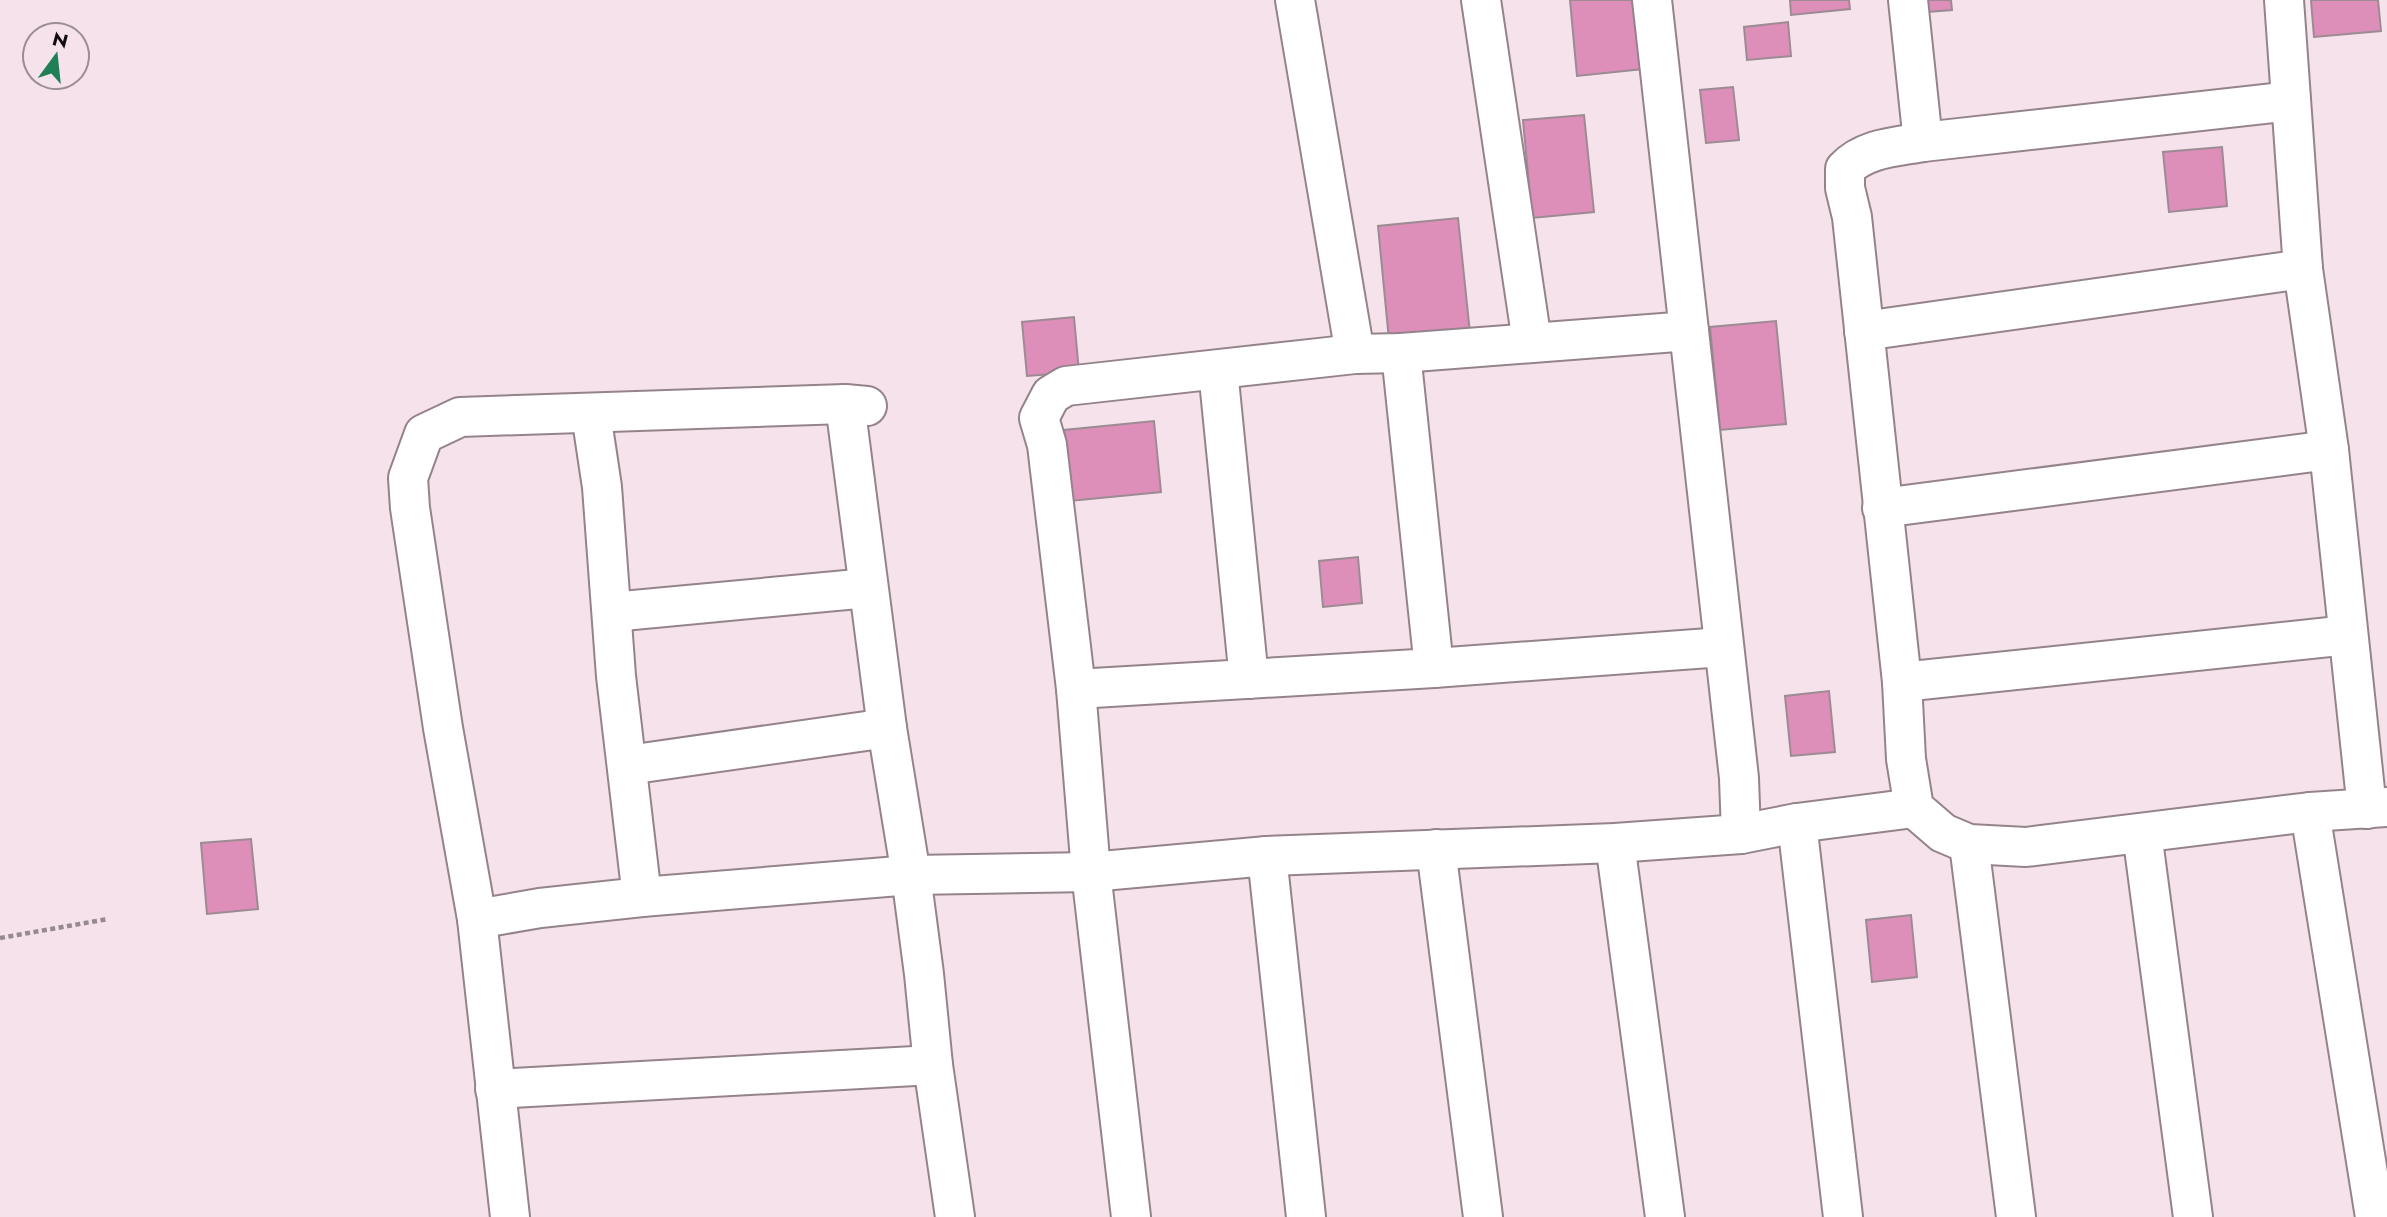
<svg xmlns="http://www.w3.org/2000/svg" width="2387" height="1217" viewBox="0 0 2387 1217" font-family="Jost,sans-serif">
	<rect width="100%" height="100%" fill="#f5e2eb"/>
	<g fill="#dd8eb9" stroke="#9c8b93" stroke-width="2">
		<polygon points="1570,0 1636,0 1643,69 1577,76"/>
		<polygon points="1790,0 1849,0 1850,9 1791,15"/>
		<polygon points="1914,0 1951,0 1952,10 1915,13"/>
		<polygon points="2311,0 2378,0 2381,31 2314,37"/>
		<polygon points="1788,22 1791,56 1747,60 1744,27"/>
		<polygon points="1733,87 1739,140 1706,143 1700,90"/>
		<polygon points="1584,115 1594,212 1532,218 1523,120"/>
		<polygon points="2222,147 2227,206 2169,212 2163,152"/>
		<polygon points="1458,218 1470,333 1389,340 1378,226"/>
		<polygon points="1074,317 1079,372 1027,376 1022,322"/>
		<polygon points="1776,321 1786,424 1720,430 1710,327"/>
		<polygon points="1154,421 1161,492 1070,501 1064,430"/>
		<polygon points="1358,557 1362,603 1323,607 1319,561"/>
		<polygon points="1829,691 1835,752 1791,756 1785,696"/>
		<polygon points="251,839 258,909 207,914 201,843"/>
		<polygon points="1911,915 1917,977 1872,982 1866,920"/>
	</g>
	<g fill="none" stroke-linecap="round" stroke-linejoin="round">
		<g stroke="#95838c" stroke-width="42">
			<g id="street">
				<polyline points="1295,0 1355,354"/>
				<polyline points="1481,0 1532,342"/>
				<polyline points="1652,0 1739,778 1741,834"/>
				<polyline points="1908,0 1923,142"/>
				<polyline points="2284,0 2303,269 2329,450 2367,809"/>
				<path d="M2291 101 1923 142C1895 147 1865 148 1845 169V188L1852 217 1902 682 1906 759 1914 808 1943 833 1969 844 2026 847 2310 812 2387 807"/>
				<polyline points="1864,331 2303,269"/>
				<polyline points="1401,353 1434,668"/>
				<polyline points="1218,370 1249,679"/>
				<polyline points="845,404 887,728 911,875 924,974 933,1065 955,1217"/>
				<polyline points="591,414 602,487 616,676 642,897"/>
				<polyline points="1882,508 2329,450"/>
				<polyline points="612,612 868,588"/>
				<polyline points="1902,682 2348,635"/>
				<polyline points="1076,689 1434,668 1723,647"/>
				<polyline points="628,765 887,728"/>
				<polyline points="2310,812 2375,1217"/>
				<polyline points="1797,823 1843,1217"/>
				<polyline points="2142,833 2193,1217"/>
				<polyline points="1615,843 1665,1217"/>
				<polyline points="1969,844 2016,1217"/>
				<polyline points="1436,849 1483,1217"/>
				<polyline points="1267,856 1306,1217"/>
				<polyline points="477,919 540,908 642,897 911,875 1091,872 1267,856 1615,843 1741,834 1797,823 1914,808"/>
				<polyline points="495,1089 933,1065"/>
				<polyline points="510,1217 477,919 443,728 410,508 408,478 424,434 460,417 845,404 867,406"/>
				<polyline points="1131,1217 1091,872 1076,689 1047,445 1039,418 1051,395 1066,386 1355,354 1401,353 1689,331"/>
			</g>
		</g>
		<polyline stroke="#978990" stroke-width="4.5" stroke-dasharray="5 3.5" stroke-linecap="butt" points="0,938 108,919"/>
		<use href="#street" stroke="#fff" stroke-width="38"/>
	</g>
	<g transform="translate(56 56) rotate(15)"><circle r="33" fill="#f5e2eb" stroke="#9b8d93" stroke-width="2"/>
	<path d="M0-5L12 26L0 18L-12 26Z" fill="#1f7f56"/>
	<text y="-10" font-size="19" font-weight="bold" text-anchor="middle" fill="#130d10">N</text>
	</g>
</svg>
